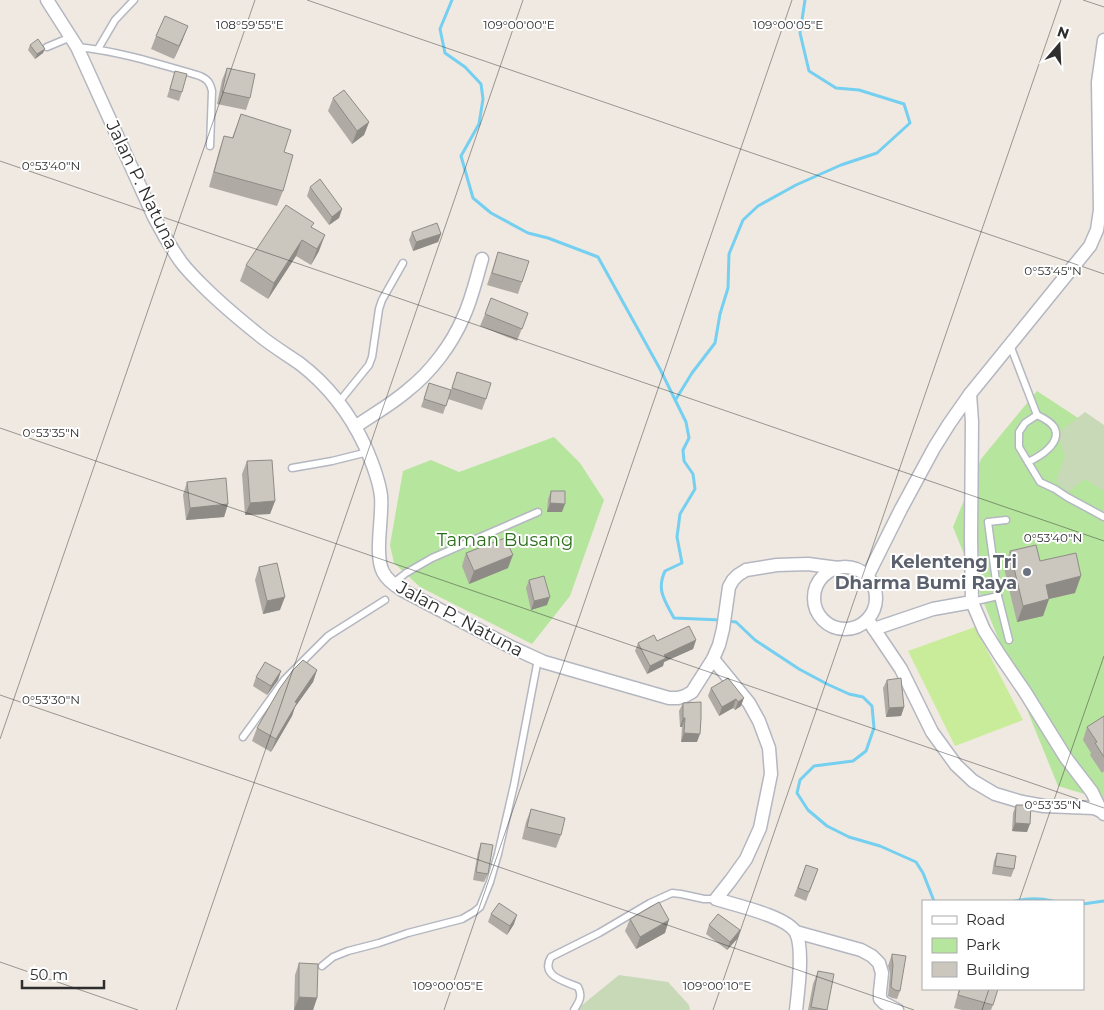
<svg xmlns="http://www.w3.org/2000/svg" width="1104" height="1010" viewBox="0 0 1104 1010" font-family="Montserrat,sans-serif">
	<rect width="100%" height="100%" fill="#efe9e1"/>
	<g fill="#b6e59e">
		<polygon points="1037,391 1104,435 1104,800 1058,786 953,527 981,459"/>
		<polygon points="554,437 580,463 604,500 570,596 532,644 420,587 394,563 390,545 403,471 431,460 459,472"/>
	</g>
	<g fill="#c8d9b8">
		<polygon points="1085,412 1104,425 1104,491 1085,479 1068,492 1056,481 1065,456 1058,433"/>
		<polygon points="619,975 668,982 689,1005 690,1010 576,1010"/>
	</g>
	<polygon fill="#c9ec9a" points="975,627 1023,720 955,746 908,651"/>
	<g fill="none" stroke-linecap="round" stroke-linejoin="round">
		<g stroke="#75cff0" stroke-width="3">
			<path d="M452 0 440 29 445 53 465 67 481 84 483 99 479 124 461 156 473 198 491 213 528 233 548 238 598 257 660 369 686 422 689 438 683 450 684 461 693 474 695 489 680 514 677 537 682 563 665 571C656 590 665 601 674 618L721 620"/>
			<polyline points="676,399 692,373 715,343 720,314 728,288 729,254 743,220 758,206 796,185 841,165 877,153 910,123 904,104 859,90 836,88 809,71 800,33 805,0"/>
			<polyline points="727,621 736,622 755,640 799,669 827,684 849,694 863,697 872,706 874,728 866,751 853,761 814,766 800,780 797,793 808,810 827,826 849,837 880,846 916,862 923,873 934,901"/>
			<path d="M1015 901C1028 898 1040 898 1053 901"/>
			<polyline points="1083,904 1104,901"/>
		</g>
		<g stroke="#b4b7c1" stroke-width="9">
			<g id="lane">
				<polyline points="47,47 71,37"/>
				<path d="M77 47C119 51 159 64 200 76 207 79 210 82 212 91L210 146"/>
				<polyline points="98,49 115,20 134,0"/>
				<polyline points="1010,345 1037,415 1025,423 1019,432 1019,447 1040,482 1055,489 1067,497 1104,517"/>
				<polyline points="339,402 369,365 372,357 379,309 382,300 403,263"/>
				<path d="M1028 462C1039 457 1063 443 1054 427 1050 421 1043 418 1037 415"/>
				<polyline points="292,468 332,461 368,452"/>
				<polyline points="392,584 406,573 432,558 538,512"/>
				<polyline points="998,596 1009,640"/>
				<polyline points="972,602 998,596 988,522 1006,520"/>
				<polyline points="243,737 285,679 328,636 385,600"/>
				<polyline points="322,966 333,957 348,951 379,943 408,933 462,919 474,912 480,907 490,882 498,854 514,785 538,659"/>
				<path d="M574 1010C579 1002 583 996 578 987 564 981 540 976 551 957L599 933 650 903 672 893 681 894 704 899H716"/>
			</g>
		</g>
		<g stroke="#b4b7c1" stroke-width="15">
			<g id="street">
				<path d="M47 0 77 47 154 217C162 232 171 248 181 262 187 270 195 278 202 285 220 303 239 319 259 335 271 345 286 354 299 363 328 385 350 414 365 446 372 462 379 479 381 496 383 518 374 554 383 572 387 580 394 585 402 590L509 646 544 662 669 698H678L685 696 692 692 713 659 719 645 723 629 729 587 733 580 738 575 746 570 777 565 808 564 838 568"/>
				<polyline points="970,394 972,422 971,537 972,602 984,630 999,654 1025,692 1066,758 1092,792 1101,811"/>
				<path d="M355 427C372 415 392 404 408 390 431 372 452 344 463 318 472 299 476 279 482 259"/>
				<circle cx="845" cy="598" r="31"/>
				<polyline points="868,575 901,509 934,448 949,424 970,394 1090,246 1097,230 1100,210 1098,82 1104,40"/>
				<polyline points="868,620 901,669 932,732 956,765 973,781 995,794 1022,802 1044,806 1094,808 1101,811 1104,814"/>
				<polyline points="874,629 933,609 972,602"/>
				<path d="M713 659 749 703 759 721 769 748 771 774 760 828 746 859 731 880 716 899C734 905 787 916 796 933 804 949 798 992 796 1010"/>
				<polyline points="796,932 861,950 872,956 879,963 882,973 880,992 880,999 884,1003 897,1010"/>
			</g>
		</g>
		<use href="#lane" stroke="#fff" stroke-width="6"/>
		<use href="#street" stroke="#fff" stroke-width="12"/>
	</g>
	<g fill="#afaba4">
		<polygon points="156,36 183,39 174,59 151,49"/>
		<polygon points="30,45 45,49 43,53 35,59 28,50"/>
		<polygon points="227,68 250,98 246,110 217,104 222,80"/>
		<polygon points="175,71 182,92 179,101 167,97"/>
		<polygon points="333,98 369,122 364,135 352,144 328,111"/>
		<polygon points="241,114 284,152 283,191 277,206 209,187 219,151 224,136 232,138"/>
		<polygon points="310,187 342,209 339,218 329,225 307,196"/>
		<polygon points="312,228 319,251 311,265 296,256 268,299 240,281 246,265"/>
		<polygon points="412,232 441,234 438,242 413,251 409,240"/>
		<polygon points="498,252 522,282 518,294 487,285"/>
		<polygon points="528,313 517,341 480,326 485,314"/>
		<polygon points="457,372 486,399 482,410 448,399 443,414 421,407 429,383 451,390"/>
		<polygon points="247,461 275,501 270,514 245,515 242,474"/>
		<polygon points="187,482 228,504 224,517 186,520 183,495"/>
		<polygon points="551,491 562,512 547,512 548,499"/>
		<polygon points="1010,551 1040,561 1075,593 1049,599 1043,616 1017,622 1004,568"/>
		<polygon points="466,553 508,568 469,584 462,566"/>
		<polygon points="259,567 280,610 263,614 255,580"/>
		<polygon points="529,580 547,605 531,610 526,588"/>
		<polygon points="696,640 693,649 664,662 663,666 647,674 635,651 638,643 657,641"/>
		<polygon points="317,670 313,682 295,707 292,716 271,752 252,741 257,728"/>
		<polygon points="281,671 278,680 267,695 253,686 256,677"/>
		<polygon points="728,678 741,706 735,710 733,708 719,716 708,696 711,688"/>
		<polygon points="887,680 904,707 901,716 886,717 883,688"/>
		<polygon points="683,703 697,742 681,742 682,727 680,727 679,711"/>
		<polygon points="1104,716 1104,771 1102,773 1090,755 1091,753 1083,740 1087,727"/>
		<polygon points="1016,805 1027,832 1012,831 1013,813"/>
		<polygon points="531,809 561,835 556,848 522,839 526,822"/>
		<polygon points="481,843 488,874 484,882 473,880 478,852"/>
		<polygon points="997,853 1014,869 1011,877 992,874 994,861"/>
		<polygon points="806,865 818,869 806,901 794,896"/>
		<polygon points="491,914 514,924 507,935 488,922"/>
		<polygon points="630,919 665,933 636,949 625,931"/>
		<polygon points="709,925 740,930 737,939 727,950 706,934"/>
		<polygon points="892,954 900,991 897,999 892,998 888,996 890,973 888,966"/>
		<polygon points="299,963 317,998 313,1010 294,1010 295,975"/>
		<polygon points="818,971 827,1010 808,1010 813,984"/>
		<polygon points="959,989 996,989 993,1005 991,1010 962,1010 954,1008"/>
	</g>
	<g fill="#8e8b86">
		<polygon points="188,26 183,39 174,59 179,46"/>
		<polygon points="45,49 43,53 35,59 37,54"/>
		<polygon points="369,122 364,135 352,144 357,131"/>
		<polygon points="342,209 339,218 329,225 332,217"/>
		<polygon points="441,234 438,242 413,251 416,242"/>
		<polygon points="325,235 319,251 311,265 317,249"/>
		<polygon points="302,240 296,256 268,299 274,283"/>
		<polygon points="275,501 270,514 245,515 250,503"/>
		<polygon points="550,503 565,504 562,512 547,512"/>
		<polygon points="228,504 224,517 186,520 190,508"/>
		<polygon points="513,555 508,568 469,584 474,571"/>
		<polygon points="1081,576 1075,593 1040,601 1046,585"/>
		<polygon points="285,597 280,610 263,614 267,601"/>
		<polygon points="550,597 547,605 531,610 534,601"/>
		<polygon points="1049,599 1043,616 1017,622 1023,606"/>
		<polygon points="696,640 693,649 664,662 663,666 647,674 650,666 664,655"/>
		<polygon points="317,670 313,682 295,707 292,716 271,752 276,739 295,702"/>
		<polygon points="281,671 278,680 267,695 271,686"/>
		<polygon points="744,698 741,706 735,710 738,702"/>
		<polygon points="736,699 733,708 719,716 722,707"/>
		<polygon points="904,707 901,716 886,717 889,708"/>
		<polygon points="683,718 685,718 682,727 680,727"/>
		<polygon points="684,733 700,734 697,742 681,742"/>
		<polygon points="1015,823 1030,824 1027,832 1012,831"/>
		<polygon points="517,915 514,924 507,935 510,926"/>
		<polygon points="669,920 665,933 636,949 640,937"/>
		<polygon points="740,930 737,939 727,950 730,942"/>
		<polygon points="299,997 317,998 313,1010 294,1010"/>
	</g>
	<g fill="#cbc7bf" stroke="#8e8b86">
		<polygon points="165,16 188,26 179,46 156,36"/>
		<polygon points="38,39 45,49 37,54 30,45"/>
		<polygon points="227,68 255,74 250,98 222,92"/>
		<polygon points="175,71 187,74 182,92 170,89"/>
		<polygon points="344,90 369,122 357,131 333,98"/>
		<polygon points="241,114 291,130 284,152 293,155 283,191 214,172 224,136 233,138"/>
		<polygon points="320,179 342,209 332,217 310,187"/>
		<polygon points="286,205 314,223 311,227 325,235 317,249 302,240 274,283 246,265"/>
		<polygon points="437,223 441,234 416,242 412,232"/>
		<polygon points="498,252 529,261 522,282 492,273"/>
		<polygon points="491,298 528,313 522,329 485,314"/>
		<polygon points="457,372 491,383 486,399 452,388"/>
		<polygon points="429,383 451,390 446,406 424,399"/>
		<polygon points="272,460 275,501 250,503 247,461"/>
		<polygon points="226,478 228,504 190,508 187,482"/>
		<polygon points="551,491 565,491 565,504 550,503"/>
		<polygon points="505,538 513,555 474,571 466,553"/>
		<polygon points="1036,545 1040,561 1076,553 1081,576 1046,585 1049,599 1023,606 1010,551"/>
		<polygon points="277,563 285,597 267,601 259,567"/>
		<polygon points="544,576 550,597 534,601 529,580"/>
		<polygon points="689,626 696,640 664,655 666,658 650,666 638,643 654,635 657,641"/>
		<polygon points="303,660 317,670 295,702 297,703 276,739 257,728 280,688 293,670"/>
		<polygon points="265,662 281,671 271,686 256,677"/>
		<polygon points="728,678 744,698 738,702 736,699 722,707 711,688"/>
		<polygon points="901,678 904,707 889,708 887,680"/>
		<polygon points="701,702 701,718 700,734 684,733 685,718 683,718 683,703"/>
		<polygon points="1104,716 1104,757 1095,743 1097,742 1087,727"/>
		<polygon points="1016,805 1031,805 1030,824 1015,823"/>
		<polygon points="531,809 565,818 561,835 527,827"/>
		<polygon points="481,843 493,845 488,874 476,872"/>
		<polygon points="997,853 1016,856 1014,869 995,866"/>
		<polygon points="806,865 818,869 809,892 798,888"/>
		<polygon points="659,902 669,920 640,937 630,919"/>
		<polygon points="499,903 517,915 510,926 491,914"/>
		<polygon points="718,914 740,930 730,942 709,925"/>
		<polygon points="892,954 906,956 900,991 895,990 891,987 893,965 892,958"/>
		<polygon points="299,963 318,964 317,998 299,997"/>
		<polygon points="818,971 834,974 827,1010 811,1007"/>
		<polygon points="960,989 998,989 993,1005 958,995"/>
	</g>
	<path fill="none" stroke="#2e2e2e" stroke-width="1" stroke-opacity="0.45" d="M307 0 1104 274M1083 0 1104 7M0 161 1104 541M0 428 1104 808M0 695 914 1010M0 739 255 0M1019 901 1104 656M0 962 138 1010M176 1010 523 0M444 1010 792 0M713 1010 1061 0M982 1010 989 989"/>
	<circle fill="#6b7280" stroke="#fff" stroke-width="2" cx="1027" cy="572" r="5"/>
	<g text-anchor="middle" stroke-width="4" stroke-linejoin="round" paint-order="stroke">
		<g font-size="18" fill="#2e2e2e" stroke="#fff">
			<text transform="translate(142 185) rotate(64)" y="6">Jalan P. Natuna</text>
			<text transform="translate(460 619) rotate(28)" y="6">Jalan P. Natuna</text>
		</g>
		<g font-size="18" fill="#2c6e1b" stroke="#fff">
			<text x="505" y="546">Taman Busang</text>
		</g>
		<g font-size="18" font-weight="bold" fill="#5b616d" stroke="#fff" text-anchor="end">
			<text x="1017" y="568">Kelenteng Tri<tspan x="1017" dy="21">Dharma Bumi Raya</tspan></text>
		</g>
	</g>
	<g font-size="12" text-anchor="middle" fill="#2e2e2e" stroke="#fff" stroke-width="4" stroke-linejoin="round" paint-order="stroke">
		<text x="250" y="29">108°59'55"E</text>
		<text x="519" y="29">109°00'00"E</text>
		<text x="788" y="29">109°00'05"E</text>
		<text x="51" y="170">0°53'40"N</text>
		<text x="1053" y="275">0°53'45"N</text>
		<text x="51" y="437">0°53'35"N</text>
		<text x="1053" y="542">0°53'40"N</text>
		<text x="51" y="704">0°53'30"N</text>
		<text x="1053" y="809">0°53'35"N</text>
		<text x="448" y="990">109°00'05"E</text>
		<text x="717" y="990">109°00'10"E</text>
	</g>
	<rect x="922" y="900" width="162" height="90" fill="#ffffff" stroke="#ababab"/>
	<rect x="932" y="916" width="25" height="8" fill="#ffffff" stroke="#ababab"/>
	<text x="966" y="925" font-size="15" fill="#2e2e2e">Road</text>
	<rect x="932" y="938" width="25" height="15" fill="#b6e59e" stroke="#ababab"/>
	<text x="966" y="950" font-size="15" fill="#2e2e2e">Park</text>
	<rect x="932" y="962" width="25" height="15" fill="#cbc7bf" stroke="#ababab"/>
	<text x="966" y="975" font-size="15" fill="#2e2e2e">Building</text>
	<g transform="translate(1059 45) rotate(19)" stroke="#ffffff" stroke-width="4" paint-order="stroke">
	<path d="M0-4L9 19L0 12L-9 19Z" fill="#2e2e2e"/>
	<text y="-8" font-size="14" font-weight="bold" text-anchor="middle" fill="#2e2e2e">N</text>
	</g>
	<path d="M22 980v8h82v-8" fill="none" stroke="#2e2e2e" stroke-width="2.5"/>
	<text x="30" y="980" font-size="15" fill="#2e2e2e" stroke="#ffffff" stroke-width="4" paint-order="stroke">50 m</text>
</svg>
